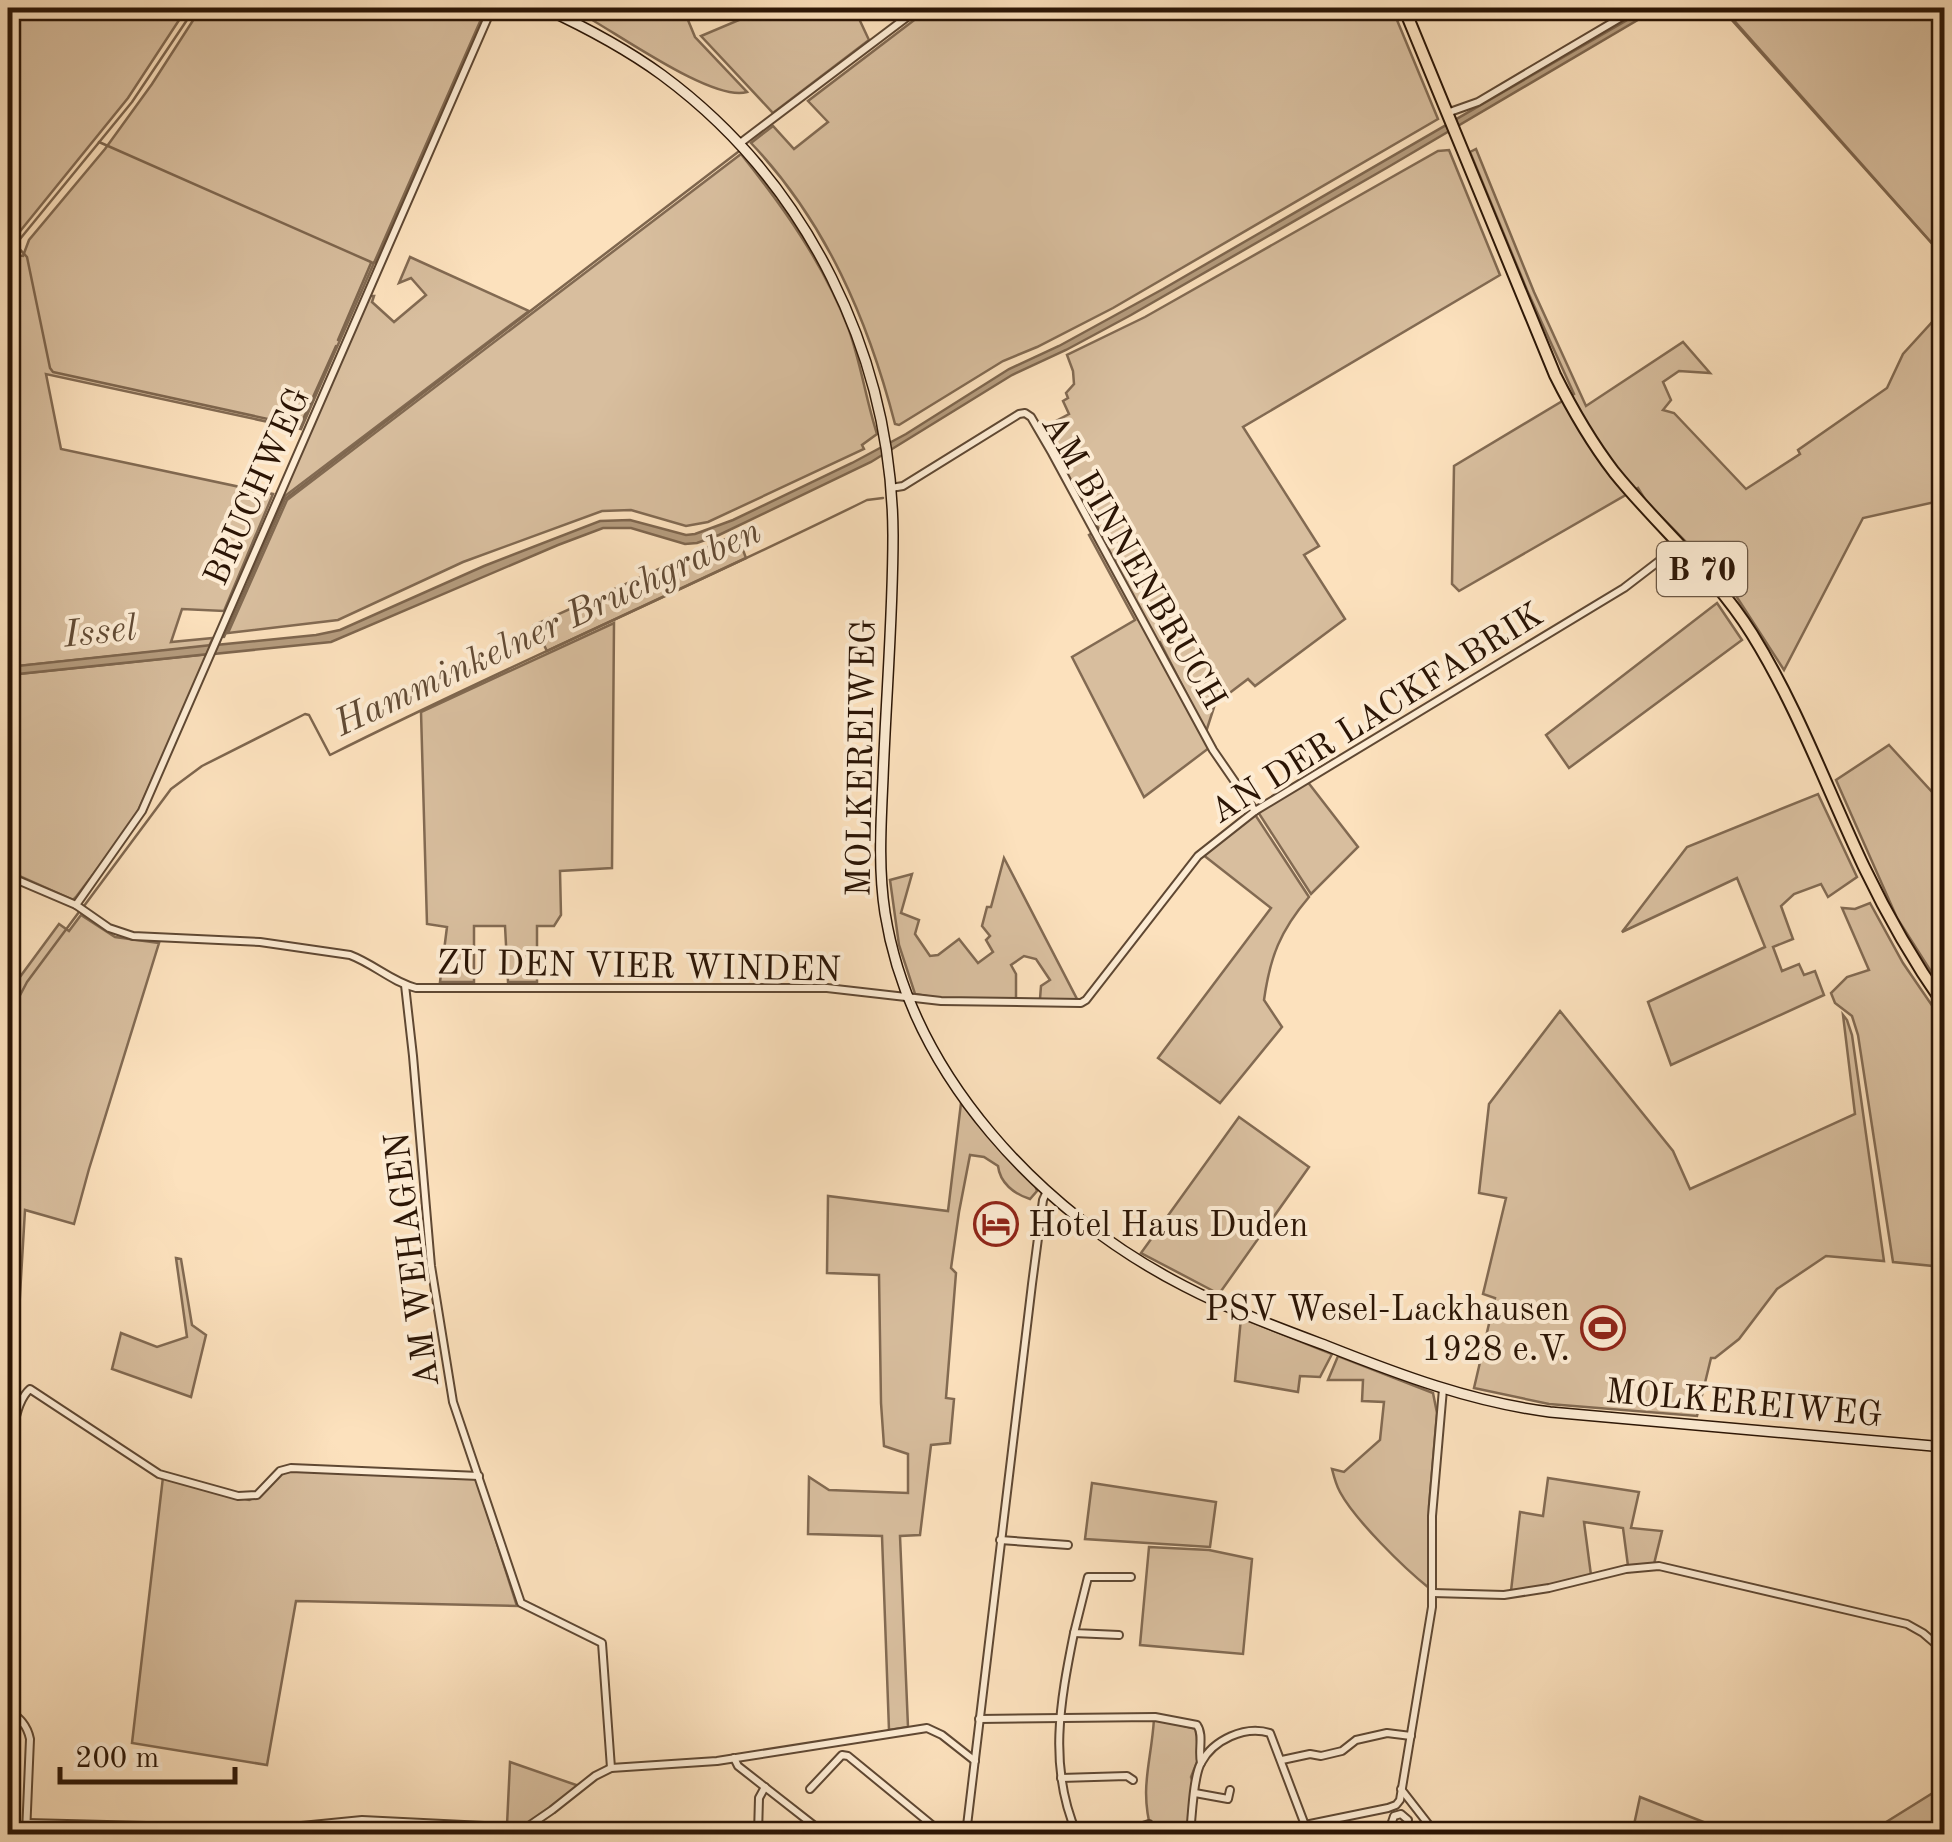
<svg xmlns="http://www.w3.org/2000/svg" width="1952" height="1842" viewBox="0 0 1952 1842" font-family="'Old Standard TT',serif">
	<rect width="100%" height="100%" fill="#fce1bd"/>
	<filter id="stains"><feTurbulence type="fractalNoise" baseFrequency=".002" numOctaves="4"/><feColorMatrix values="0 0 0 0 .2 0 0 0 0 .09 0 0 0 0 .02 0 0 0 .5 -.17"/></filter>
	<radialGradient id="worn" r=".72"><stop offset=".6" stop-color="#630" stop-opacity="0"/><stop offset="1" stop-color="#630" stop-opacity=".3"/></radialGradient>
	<g fill="#d8be9e" stroke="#826a52" stroke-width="2.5">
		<polygon points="8,8 187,8 128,98 17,235 8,239"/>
		<polygon points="201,8 382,8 400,15 403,8 486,8 301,429 46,374 61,449 273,494 224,611 182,609 171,642 213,638 209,646 8,667 8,365 13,255 23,256 29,240 105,149 152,84"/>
		<path d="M571 8H683L695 37 747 92C711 103 608 26 571 8Z"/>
		<polygon points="767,8 854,8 869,40 773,113 701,36"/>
		<path d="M930 8H1392L1438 119 1113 308 1037 347 1003 361 899 425 895 424C868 320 826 222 751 143L773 126 794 149 828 122 808 101Z"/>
		<polygon points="1723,8 1944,8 1944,255 1930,241"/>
		<polygon points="1476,149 1534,292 1586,406 1683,342 1710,373 1679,371 1663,382 1671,400 1663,410 1674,413 1746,489 1800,454 1798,450 1887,388 1903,354 1944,309 1944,500 1863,518 1784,670 1731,588 1646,501 1638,488 1459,591 1452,584 1454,466 1574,394 1527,290 1470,152"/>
		<polygon points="1449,150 1500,275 1243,427 1319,546 1304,555 1345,619 1255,686 1248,679 1215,704 1206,732 1160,642 1155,644 1209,748 1144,797 1072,657 1135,620 1089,535 1099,529 1041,429 1069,414 1063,401 1068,398 1066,393 1074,384 1073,371 1067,355 1145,317 1438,151"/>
		<path d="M741 154C784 208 824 264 849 330 861 364 866 400 877 434L862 445 864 449 708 522 686 526 631 510 602 511 463 562 338 620 228 633 287 500Z"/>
		<polygon points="410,257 529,311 285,496 249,578 247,576 369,296 374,296 372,302 394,322 426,295 411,278 399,283"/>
		<polygon points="737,534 746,558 547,651 534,625"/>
		<polygon points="1717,603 1742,640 1569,768 1546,735"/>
		<polygon points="614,623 612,868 560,871 561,915 554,926 537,926 537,982 508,982 505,926 474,926 474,982 440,982 447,927 427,924 421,712"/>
		<polygon points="209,654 134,820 76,897 73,900 8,871 8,675"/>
		<polygon points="1889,745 1944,805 1944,992 1897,918 1836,780"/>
		<polygon points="1307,781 1358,847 1311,894 1258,812"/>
		<polygon points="1818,794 1857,877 1828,897 1821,884 1794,894 1781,906 1793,939 1773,947 1782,971 1799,964 1804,975 1815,971 1824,995 1671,1065 1648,1002 1765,947 1737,878 1622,932 1687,847"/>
		<path d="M1253 815 1256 816 1309 897C1280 931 1270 957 1264 1000L1282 1027 1220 1103 1158 1058 1271 908 1202 854Z"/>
		<polygon points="1004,858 1078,1001 1040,999 1041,986 1050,980 1036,959 1024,956 1011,965 1016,974 1016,998 944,999 915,994 899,945 890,880 912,874 901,913 919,920 915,934 930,956 938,955 959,939 978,963 993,952 986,940 990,936 982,926 987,907 991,907"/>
		<polygon points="1870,903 1903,963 1944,1023 1944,1267 1893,1262 1858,1035 1852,1016 1835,1003 1831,993 1847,977 1869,970 1842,908 1855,909"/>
		<polygon points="81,915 115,937 159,943 89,1169 74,1224 25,1210 19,1312 8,1308 8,1206 16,1208 8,1204 8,1000 17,981 59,924 69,931"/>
		<polygon points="1560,1011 1673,1151 1690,1189 1855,1114 1843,1015 1847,1020 1852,1035 1884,1261 1826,1256 1777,1289 1739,1339 1715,1358 1711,1358 1697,1416 1549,1404 1474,1388 1495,1298 1483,1294 1506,1198 1479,1193 1489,1104"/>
		<path d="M961 1103 1003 1153 1035 1185 1037 1191 1030 1199C1014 1194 1000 1183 998 1166L984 1157 970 1155 959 1212 951 1268 956 1273 946 1398 954 1399 950 1443 931 1445 920 1535 900 1536 908 1727 889 1730 882 1536 808 1534 809 1477 829 1490 908 1493V1454L884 1446 881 1403 879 1275 827 1273 828 1196 948 1211Z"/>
		<polygon points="1239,1117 1309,1167 1219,1294 1141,1253"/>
		<polygon points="176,1258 181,1259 192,1325 206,1335 191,1397 112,1369 121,1333 157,1347 187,1337"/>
		<polygon points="1241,1318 1332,1354 1320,1377 1300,1376 1298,1392 1235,1381"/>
		<path d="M1338 1356 1433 1393 1437 1413 1429 1506V1588C1404 1568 1355 1520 1340 1492 1336 1485 1334 1477 1332 1469L1344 1472 1380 1440 1384 1402 1362 1401 1363 1380H1328Z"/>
		<path d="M291 1470 476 1478 517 1606 296 1601 267 1765 132 1743 163 1477 249 1500C266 1494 273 1475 291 1470Z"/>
		<polygon points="1548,1478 1639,1492 1631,1528 1662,1531 1654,1564 1628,1566 1623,1528 1584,1522 1591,1575 1548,1586 1511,1591 1520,1512 1543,1516"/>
		<polygon points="1092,1483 1216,1502 1210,1547 1085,1539"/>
		<polygon points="1149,1547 1209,1550 1252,1559 1243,1654 1140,1645"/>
		<path d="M1154 1719 1197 1729 1199 1757 1191 1777 1193 1783 1187 1834H1152C1139 1787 1151 1765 1154 1719Z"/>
		<polygon points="510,1762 579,1786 526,1825 507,1825"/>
		<polygon points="1944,1786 1944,1834 1867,1834"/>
		<polygon points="1640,1797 1734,1834 1632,1834"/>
	</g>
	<g fill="#b59c7e" stroke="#7e664e" stroke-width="2.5">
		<polygon points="1648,8 1658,8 1390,166 1131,315 1066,350 1012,375 871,462 719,535 697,543 685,544 631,528 603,528 558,545 331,642 213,654 216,645 316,635 340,630 484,566 600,521 630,520 686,535 695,534 733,520 852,463 906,434 1009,369 1059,346 1163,289"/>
		<polygon points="212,645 209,654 8,675 8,667"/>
	</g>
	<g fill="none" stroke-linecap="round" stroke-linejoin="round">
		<g stroke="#7e664e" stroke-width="2.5">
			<polyline points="1721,8 1944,257"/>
			<polyline points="99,142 371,262"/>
			<polyline points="14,243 27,257 50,368 53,372 300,426 336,346"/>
			<polyline points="8,245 20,239 132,102 195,8"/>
			<polyline points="338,340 371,263 376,262 488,8"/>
			<polyline points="224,637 285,499 738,152"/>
			<path d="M84 906 171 789 202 766 305 714 309 715 330 755C507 666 689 588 867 500L883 498"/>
			<polyline points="8,1018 27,982 79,912"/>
		</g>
		<g stroke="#5f4833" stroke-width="10">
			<g id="minor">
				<polyline points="1447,113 1478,102 1637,8"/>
				<polyline points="739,144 919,8"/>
				<polyline points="891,488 903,486 1019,414 1025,413 1031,417 1052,453 1213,750 1255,811"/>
				<path d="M8 876 76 905 109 928 133 936 260 942 350 955C374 964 392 982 416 988H827L941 1001 1081 1003 1086 1000 1198 856 1255 811 1624 588 1680 545"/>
				<polyline points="76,905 142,811 492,8"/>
				<polyline points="405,985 413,1056 431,1266 453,1402 521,1603 602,1643 611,1768"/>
				<path d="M8 1498C10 1469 9 1407 30 1389L159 1474 238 1496 257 1495 280 1471 291 1468 479 1476"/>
				<polyline points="1000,1540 1068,1545"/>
				<polyline points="1433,1593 1504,1595 1549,1588 1626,1569 1659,1566 1907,1624 1923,1633 1944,1651"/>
				<path d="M1074 1633C1060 1702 1048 1768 1077 1834"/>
				<polyline points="1119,1635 1074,1633 1088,1577 1131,1577"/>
				<path d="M8 1709C19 1718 27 1724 30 1739L26 1834"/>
				<path d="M979 1719 1155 1717 1197 1725C1204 1735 1198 1750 1201 1763"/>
				<polyline points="734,1758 738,1766 825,1834"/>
				<polyline points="1282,1760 1310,1754 1321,1756 1342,1751 1356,1740 1387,1733 1411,1736"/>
				<polyline points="1061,1778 1127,1776 1133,1780"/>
				<polyline points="810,1789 842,1755 848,1756 943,1834"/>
				<polyline points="1401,1789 1436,1834"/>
				<polyline points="1195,1793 1228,1799 1230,1790"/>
				<polyline points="27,1823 271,1829 362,1820 525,1828"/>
				<polyline points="1403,1830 1398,1831 1391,1825 1394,1816 1401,1814 1408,1820 1404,1834"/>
				<polyline points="517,1834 552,1810 595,1776 611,1768 717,1761 927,1728 942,1735 975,1761"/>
				<polyline points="758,1834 759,1798 765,1787"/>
				<polyline points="966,1834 1032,1284 1043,1200 1047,1191"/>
				<polyline points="1026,1834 1026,1827 1057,1830 1073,1825"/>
				<polyline points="1118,1834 1149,1824"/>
				<path d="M1190 1834C1192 1817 1193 1777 1201 1763 1213 1740 1245 1725 1270 1733L1305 1825"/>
				<polyline points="1280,1834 1305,1825 1388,1808 1396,1805 1400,1800 1432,1607 1432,1516 1443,1389"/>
			</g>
		</g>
		<g stroke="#2b1505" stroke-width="12">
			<path id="secondary" d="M544 8C585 27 625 48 662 75 807 182 892 355 893 535 893 616 886 697 883 778 881 823 878 868 885 913 911 1076 1042 1213 1184 1286 1230 1310 1279 1328 1327 1346 1400 1375 1472 1402 1550 1412L1944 1447"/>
		</g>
		<g stroke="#2b1505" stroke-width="14">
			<path id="primary" d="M1404 8 1555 375C1572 409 1591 442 1614 472 1659 528 1714 573 1752 634 1798 708 1827 789 1864 867 1887 915 1914 962 1944 1005"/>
		</g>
		<use href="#minor" stroke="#fdecd4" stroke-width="6"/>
		<use href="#secondary" stroke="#fdecd4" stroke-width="9"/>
		<use href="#primary" stroke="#fce1bd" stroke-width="10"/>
	</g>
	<defs>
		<g id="hotel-ring" transform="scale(2.25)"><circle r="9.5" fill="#fdecd4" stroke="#8f2418" stroke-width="1.5"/><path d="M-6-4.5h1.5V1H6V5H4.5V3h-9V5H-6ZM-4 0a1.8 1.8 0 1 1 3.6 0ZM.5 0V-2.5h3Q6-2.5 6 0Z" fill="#8f2418"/></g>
		<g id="stadium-ring" transform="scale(2.25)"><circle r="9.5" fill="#fdecd4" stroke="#8f2418" stroke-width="1.5"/><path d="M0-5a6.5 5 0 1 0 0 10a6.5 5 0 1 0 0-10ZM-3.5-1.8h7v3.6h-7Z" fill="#8f2418"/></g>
	</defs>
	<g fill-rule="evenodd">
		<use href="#hotel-ring" x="996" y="1224"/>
		<use href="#stadium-ring" x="1603" y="1328"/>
	</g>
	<g text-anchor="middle" stroke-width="8" stroke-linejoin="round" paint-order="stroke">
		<rect fill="#fdecd4" stroke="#6a5643" stroke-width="2.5" x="1657" y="542" width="90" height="54" rx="8"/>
		<g font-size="32" font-weight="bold" fill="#2b1505">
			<text x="1702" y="580">B 70</text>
		</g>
		<g font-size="35" fill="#2b1505" stroke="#fdecd4">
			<text transform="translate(256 486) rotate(-66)" y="12">BRUCHWEG</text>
			<text transform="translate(1135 561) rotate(60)" y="12">AM BINNENBRUCH</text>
			<text transform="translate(1376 712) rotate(-32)" y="12">AN DER LACKFABRIK</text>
			<text transform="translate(860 758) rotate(-89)" y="12">MOLKEREIWEG</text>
			<text transform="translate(639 965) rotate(1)" y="12">ZU DEN VIER WINDEN</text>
			<text transform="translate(411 1260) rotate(-97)" y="12">AM WEHAGEN</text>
			<text transform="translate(1744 1402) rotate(5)" y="12">MOLKEREIWEG</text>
		</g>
		<g font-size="35" fill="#2b1505" stroke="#fdecd4" text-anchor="start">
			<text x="1028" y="1236">Hotel Haus Duden</text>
			<text x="1570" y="1320" text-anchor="end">PSV Wesel-Lackhausen<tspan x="1570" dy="40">1928 e.V.</tspan></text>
		</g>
		<g font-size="38" font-style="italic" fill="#624b35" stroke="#fdecd4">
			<text transform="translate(547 626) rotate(-25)" y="13">Hamminkelner Bruchgraben</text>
			<text transform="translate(100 630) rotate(-6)" y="13">Issel</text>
		</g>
	</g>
	<rect width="1952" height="1842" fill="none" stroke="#fce1bd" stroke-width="40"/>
	<rect x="10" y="10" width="1932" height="1822" fill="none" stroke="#2b1505" stroke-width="5"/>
	<rect x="20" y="20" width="1912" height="1802" fill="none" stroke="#2b1505" stroke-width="2.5"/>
	<path d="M60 1767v15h175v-15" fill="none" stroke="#2b1505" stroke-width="5"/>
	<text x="75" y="1767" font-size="30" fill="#2b1505" stroke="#fdecd4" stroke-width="8" paint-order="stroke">200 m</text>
	<rect width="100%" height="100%" filter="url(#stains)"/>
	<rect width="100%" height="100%" fill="url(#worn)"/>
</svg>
